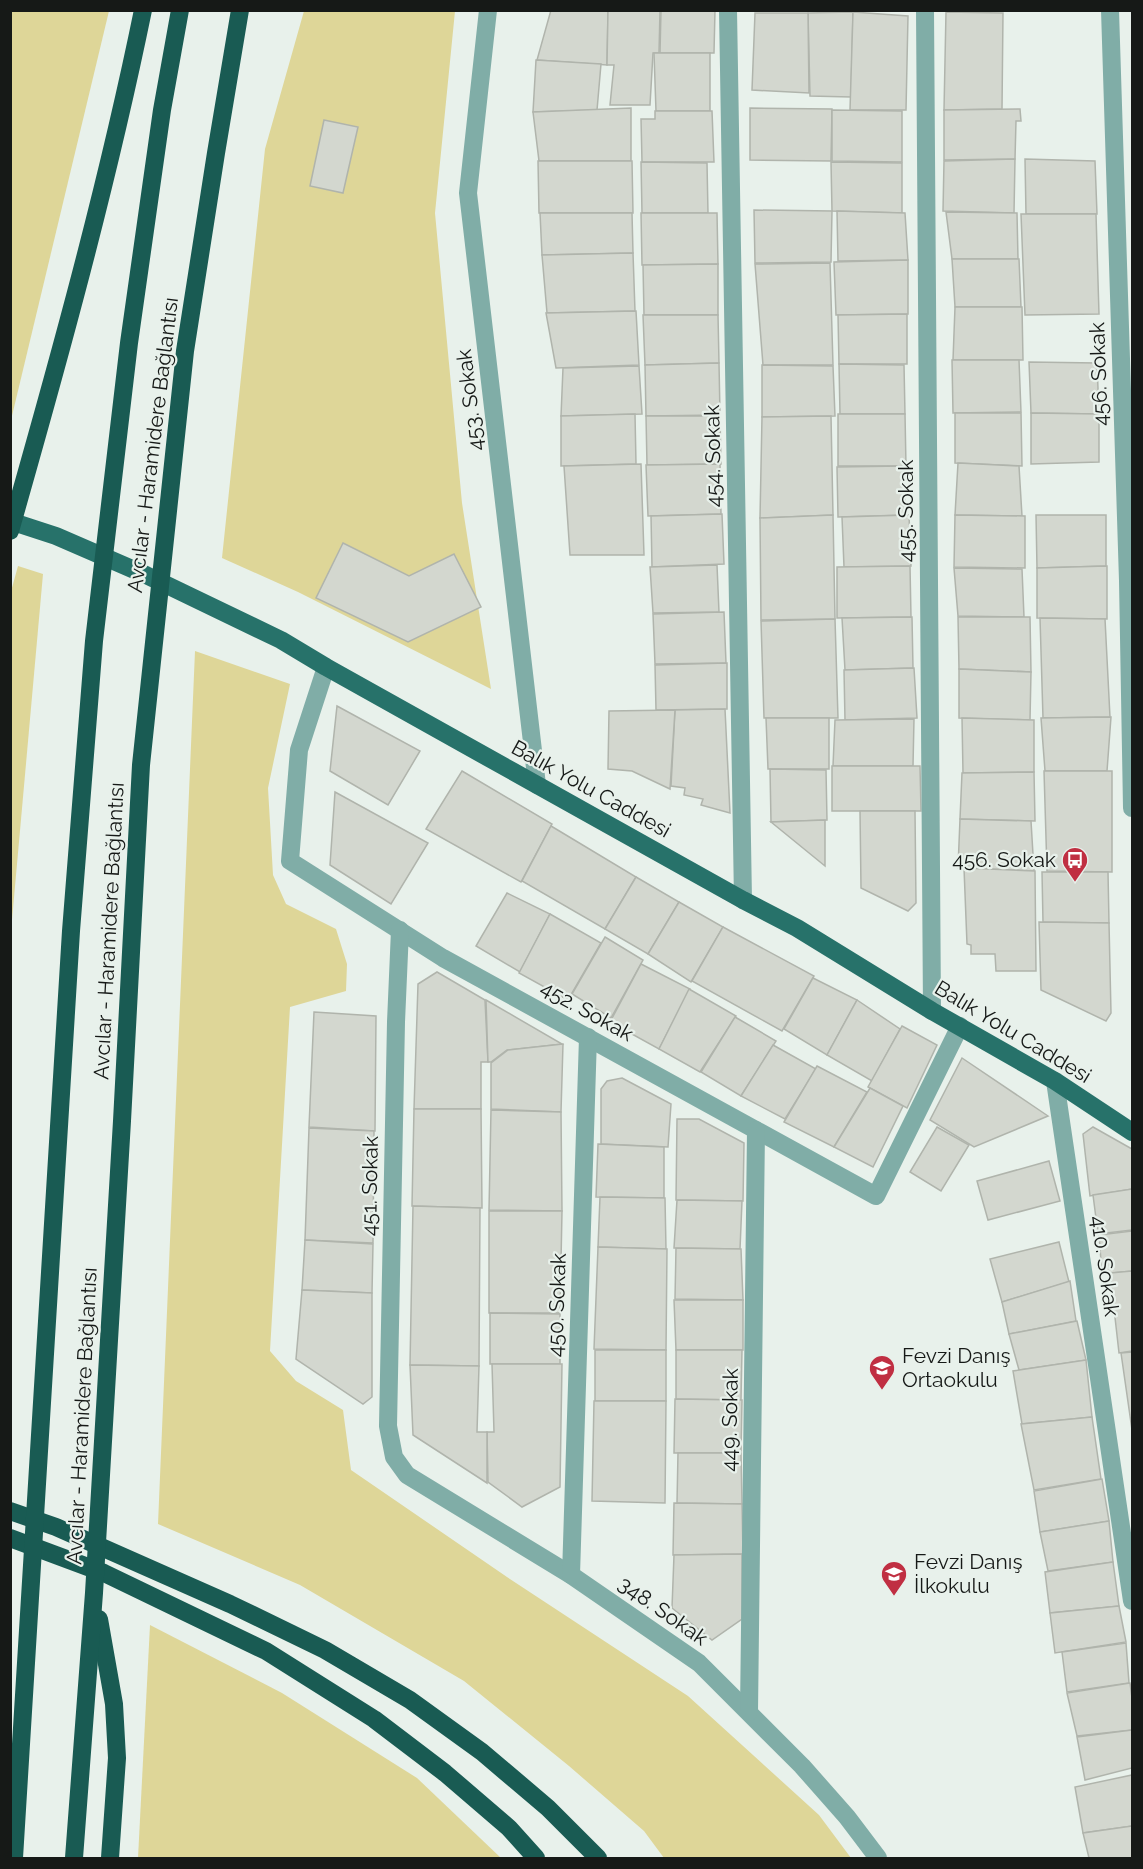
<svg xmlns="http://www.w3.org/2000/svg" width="1143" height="1869" viewBox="0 0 1143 1869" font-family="Raleway,sans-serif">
	<rect width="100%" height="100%" fill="#e8f1eb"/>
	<g fill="#ded698">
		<polygon points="11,10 109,11 11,420 10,11"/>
		<polygon points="304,11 455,11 435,213 462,503 491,689 298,592 222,558 265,149"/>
		<polygon points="18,566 43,574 11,931 10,595"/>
		<polygon points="195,651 290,684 268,788 273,875 286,904 336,929 347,964 346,991 290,1007 270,1351 296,1381 343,1410 351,1470 507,1577 688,1696 819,1815 851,1858 664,1858 644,1831 569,1766 464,1681 300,1585 158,1524"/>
		<polygon points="150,1625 282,1693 417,1778 501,1858 138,1858"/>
	</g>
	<g fill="#d3d7cf" stroke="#b0b4ac" stroke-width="1.5">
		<polygon points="551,10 608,10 607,65 537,60"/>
		<polygon points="608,10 660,10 659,53 653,53 650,105 610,105 614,65 607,65"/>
		<polygon points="661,10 715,10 714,53 660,53"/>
		<polygon points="853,12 851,97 810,96 808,13"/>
		<polygon points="853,12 908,16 906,110 850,110"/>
		<polygon points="946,12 1003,13 1002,109 944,110"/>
		<polygon points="755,13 808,13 809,93 752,90"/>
		<polygon points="654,53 710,53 710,111 656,111"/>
		<polygon points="536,60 601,64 597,110 533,112"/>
		<polygon points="631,108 631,161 539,161 533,112"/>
		<polygon points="750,108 832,109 831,161 750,160"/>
		<polygon points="1020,109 1021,121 1016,121 1015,159 944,160 944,110"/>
		<polygon points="832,110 902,111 902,162 832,161"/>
		<polygon points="655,111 712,111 714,162 642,162 641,119 655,119"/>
		<polygon points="324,120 358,127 343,193 310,186"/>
		<polygon points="1015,159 1014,213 943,211 944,161"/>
		<polygon points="1025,159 1095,161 1097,214 1026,214"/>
		<polygon points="538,161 632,161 633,213 539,213"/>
		<polygon points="641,162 707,163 708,213 642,213"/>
		<polygon points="831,162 902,163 902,213 832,211"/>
		<polygon points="754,210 832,211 831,262 755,263"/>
		<polygon points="837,211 905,213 908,260 838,261"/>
		<polygon points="946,212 1017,213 1018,259 952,259"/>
		<polygon points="540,213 632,213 633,253 542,255"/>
		<polygon points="641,213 717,213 718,264 642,265"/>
		<polygon points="1021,214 1096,214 1099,314 1025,315"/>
		<polygon points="633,253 635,311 547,313 542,255"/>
		<polygon points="952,259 1019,259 1021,307 955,307"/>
		<polygon points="908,260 908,314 836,315 834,262"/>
		<polygon points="830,263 833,365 763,365 755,264"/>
		<polygon points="718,264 718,315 644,315 643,265"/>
		<polygon points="955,307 1022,307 1023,360 953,360"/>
		<polygon points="636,311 639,365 556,368 546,313"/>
		<polygon points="907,314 907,364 839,364 838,315"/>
		<polygon points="643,315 718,315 719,363 645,365"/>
		<polygon points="952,360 1019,360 1021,412 953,413"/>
		<polygon points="1029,362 1097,363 1099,414 1031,413"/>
		<polygon points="719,363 720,415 646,416 645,365"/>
		<polygon points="839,364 904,365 905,414 840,414"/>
		<polygon points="762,365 833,366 835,416 762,417"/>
		<polygon points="639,366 642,414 561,416 563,368"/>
		<polygon points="955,413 1021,413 1022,466 955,463"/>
		<polygon points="1031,413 1099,414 1099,462 1031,464"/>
		<polygon points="635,414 636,464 561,466 561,416"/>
		<polygon points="838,414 905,414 906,466 838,466"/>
		<polygon points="646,416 720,416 721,464 647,465"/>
		<polygon points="831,416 833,515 760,518 762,417"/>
		<polygon points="958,463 1019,466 1022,516 955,515"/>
		<polygon points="641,464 644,555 570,555 564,466"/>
		<polygon points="720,464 721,514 648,516 646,465"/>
		<polygon points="903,466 906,515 838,517 837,467"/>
		<polygon points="722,514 724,564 652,567 651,516"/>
		<polygon points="833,515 835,619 761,620 760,518"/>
		<polygon points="909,515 911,566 844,567 842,517"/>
		<polygon points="955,515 1025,516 1025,568 954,567"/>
		<polygon points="1036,515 1106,515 1106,566 1037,568"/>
		<polygon points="343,543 409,576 454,554 481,607 408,642 316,598"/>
		<polygon points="717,565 719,612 653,613 650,567"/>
		<polygon points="910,566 911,617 837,618 837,567"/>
		<polygon points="1107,566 1107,619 1037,618 1037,568"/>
		<polygon points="954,568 1022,569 1024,617 958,616"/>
		<polygon points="724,612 726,663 655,664 653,614"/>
		<polygon points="912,617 913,668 845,670 842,618"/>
		<polygon points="958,617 1030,617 1031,672 959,669"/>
		<polygon points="1040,618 1105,619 1110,717 1043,718"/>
		<polygon points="835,619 838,718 764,718 761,621"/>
		<polygon points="727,663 727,709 656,710 655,665"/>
		<polygon points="914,668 917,718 845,720 844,670"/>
		<polygon points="959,669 1031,672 1030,720 959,718"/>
		<polygon points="337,706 420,751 388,805 330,771"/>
		<polygon points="725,709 730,813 701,805 703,799 684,795 685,788 671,786 675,710"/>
		<polygon points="675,710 670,789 632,771 608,769 609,711"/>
		<polygon points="1111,717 1107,771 1045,771 1041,718"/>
		<polygon points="766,718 829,718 829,769 768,769"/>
		<polygon points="962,718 1034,720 1034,772 963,773"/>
		<polygon points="914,719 913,766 833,766 835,720"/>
		<polygon points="832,766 920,766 921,811 832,811"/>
		<polygon points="770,769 826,770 827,820 771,822"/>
		<polygon points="462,771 552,824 521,882 426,829"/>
		<polygon points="1044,771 1112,771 1112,872 1047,871"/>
		<polygon points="1034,772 1035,821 960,819 962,773"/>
		<polygon points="335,792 428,843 391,904 330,865"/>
		<polygon points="860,811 915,811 916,903 908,911 861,888"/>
		<polygon points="960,819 1031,821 1034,871 958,868"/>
		<polygon points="825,820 825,866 771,822"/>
		<polygon points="551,826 636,877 605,929 522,881"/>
		<polygon points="964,868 1035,871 1036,971 996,971 995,954 971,954 971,945 967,944"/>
		<polygon points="1042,872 1108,872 1109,923 1043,922"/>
		<polygon points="636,877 679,902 648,954 605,929"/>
		<polygon points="507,893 550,914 520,972 476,946"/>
		<polygon points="679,902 723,927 691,982 648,954"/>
		<polygon points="550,914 601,943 568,1000 519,973"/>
		<polygon points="1039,922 1109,923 1111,1013 1106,1021 1041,990"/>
		<polygon points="723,927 814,976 782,1031 692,981"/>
		<polygon points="605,937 643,960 611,1018 572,994"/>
		<polygon points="641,964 690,989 659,1049 610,1022"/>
		<polygon points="437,972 485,1000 488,1062 481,1062 481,1109 414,1109 418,984"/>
		<polygon points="813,978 857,1000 827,1055 784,1029"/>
		<polygon points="689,989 736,1016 700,1072 659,1049"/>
		<polygon points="486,1000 562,1044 507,1050 491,1062 488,1062"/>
		<polygon points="857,1000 900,1029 872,1081 827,1055"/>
		<polygon points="314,1012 376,1016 375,1131 309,1127"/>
		<polygon points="735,1017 776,1041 741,1096 701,1072"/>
		<polygon points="902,1026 937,1045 907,1108 868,1087"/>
		<polygon points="563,1044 561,1112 491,1109 491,1063 508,1050"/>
		<polygon points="773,1045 816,1069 785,1119 741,1096"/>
		<polygon points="962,1058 1048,1116 974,1147 930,1120"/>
		<polygon points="817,1066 867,1092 834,1147 784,1122"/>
		<polygon points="622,1078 671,1104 668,1147 601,1144 601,1089 607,1081"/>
		<polygon points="870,1088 903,1106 873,1167 834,1147"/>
		<polygon points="414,1109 481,1109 482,1208 412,1206"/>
		<polygon points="491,1110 561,1112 562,1211 489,1210"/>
		<polygon points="677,1119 699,1119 744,1143 743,1201 676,1200"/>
		<polygon points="937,1127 969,1145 941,1191 910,1172"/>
		<polygon points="1093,1127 1132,1149 1132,1189 1090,1196 1083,1134"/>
		<polygon points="309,1128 374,1131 373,1243 305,1240"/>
		<polygon points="598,1144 664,1147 664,1198 596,1197"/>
		<polygon points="1049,1161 1060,1201 988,1220 977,1181"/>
		<polygon points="1132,1189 1132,1230 1098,1234 1093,1195"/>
		<polygon points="600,1197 665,1198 666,1249 598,1247"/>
		<polygon points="677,1200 742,1201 740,1249 674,1248"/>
		<polygon points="413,1206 480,1208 479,1366 410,1365"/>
		<polygon points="489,1211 562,1211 560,1313 489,1313"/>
		<polygon points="1132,1231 1132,1271 1102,1274 1099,1235"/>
		<polygon points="305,1240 373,1244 372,1293 302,1290"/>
		<polygon points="1059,1242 1069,1282 1002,1302 990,1259"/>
		<polygon points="598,1247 667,1249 666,1350 594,1349"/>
		<polygon points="676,1248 741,1249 743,1300 675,1299"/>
		<polygon points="1132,1271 1132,1351 1119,1353 1110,1273"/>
		<polygon points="1070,1281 1076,1321 1009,1334 1002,1302"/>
		<polygon points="302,1290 372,1293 372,1397 363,1404 296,1359"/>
		<polygon points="674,1300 743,1300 743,1350 676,1350"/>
		<polygon points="490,1313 560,1314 560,1364 490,1364"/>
		<polygon points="1077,1321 1086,1360 1019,1370 1009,1334"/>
		<rect x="595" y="1350" width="71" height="51"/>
		<polygon points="676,1350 742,1350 741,1400 676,1399"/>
		<polygon points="1132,1352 1132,1430 1121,1353"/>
		<polygon points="1086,1360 1092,1417 1022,1424 1013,1371"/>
		<polygon points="492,1364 562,1364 560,1487 522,1507 488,1482 487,1432 494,1432"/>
		<polygon points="410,1365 479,1366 477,1432 487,1432 487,1483 413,1435"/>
		<polygon points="675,1399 742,1400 741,1453 674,1453"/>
		<polygon points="594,1401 666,1401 665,1503 592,1501"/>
		<polygon points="1092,1417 1101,1479 1034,1490 1021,1424"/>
		<polygon points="678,1453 741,1453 742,1504 677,1503"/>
		<polygon points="1102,1479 1109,1521 1040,1532 1034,1491"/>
		<polygon points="674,1503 742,1504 743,1554 673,1555"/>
		<polygon points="1109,1521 1113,1562 1048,1571 1040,1532"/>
		<polygon points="742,1554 742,1619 712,1640 672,1608 674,1555"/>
		<polygon points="1113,1562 1119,1606 1050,1613 1045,1572"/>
		<polygon points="1119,1606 1126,1642 1055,1653 1050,1613"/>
		<polygon points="1126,1643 1129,1683 1067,1692 1062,1652"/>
		<polygon points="1130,1683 1132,1698 1132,1730 1077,1736 1067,1693"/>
		<polygon points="1132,1730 1132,1768 1085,1780 1077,1737"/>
		<polygon points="1132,1775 1132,1826 1083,1833 1075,1787"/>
		<polygon points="1132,1826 1132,1858 1089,1858 1083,1833"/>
	</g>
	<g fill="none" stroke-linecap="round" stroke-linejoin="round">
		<g stroke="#80ada7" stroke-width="18">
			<polyline points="488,10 468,193 537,785"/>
			<polyline points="728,10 743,900"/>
			<polyline points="925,10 932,1011"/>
			<polyline points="1110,10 1128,581 1132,808"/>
			<polyline points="326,667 299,750 290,861 443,958 876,1196 960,1026"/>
			<polyline points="400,930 396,1022 388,1426 394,1457 407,1475 571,1575 699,1663 802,1766 847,1817 878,1858"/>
			<polyline points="1055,1081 1132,1601"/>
			<polyline points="571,1575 588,1037"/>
			<polyline points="749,1712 756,1130"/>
		</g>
		<polyline stroke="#27726a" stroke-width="18" points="10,521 56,536 146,575 281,640 326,667 743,900 797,928 932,1011 1055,1081 1132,1132"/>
		<g stroke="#195b53" stroke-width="18">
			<path d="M10 531C59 359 107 186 143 10"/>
			<polyline points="10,1511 56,1527 230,1604 325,1650 410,1700 482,1752 548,1808 598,1858"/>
			<polyline points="10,1538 104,1573 266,1651 374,1719 445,1773 509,1828 536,1858"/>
			<polyline points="99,1619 114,1704 117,1758 110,1858"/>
			<polyline points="14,1858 71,931 94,641 129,343 162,110 180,10"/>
			<polyline points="74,1858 94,1593 122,1121 141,765 185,351 216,153 240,10"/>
		</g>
	</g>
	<defs>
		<g id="bus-pin" transform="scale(1.35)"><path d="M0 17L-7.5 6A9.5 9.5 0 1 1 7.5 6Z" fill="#c02f42" stroke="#e8f1eb"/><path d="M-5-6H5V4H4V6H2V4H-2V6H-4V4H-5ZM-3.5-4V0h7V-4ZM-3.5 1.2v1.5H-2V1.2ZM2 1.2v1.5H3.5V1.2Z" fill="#fff"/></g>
		<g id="school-pin" transform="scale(1.35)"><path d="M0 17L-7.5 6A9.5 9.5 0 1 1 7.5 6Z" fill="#c02f42" stroke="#e8f1eb"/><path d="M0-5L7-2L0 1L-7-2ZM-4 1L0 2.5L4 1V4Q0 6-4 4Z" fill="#fff"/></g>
	</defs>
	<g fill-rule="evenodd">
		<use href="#bus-pin" x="1075" y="860"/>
		<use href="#school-pin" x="882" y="1368"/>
		<use href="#school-pin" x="894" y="1574"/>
	</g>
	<g text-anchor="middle" stroke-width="4.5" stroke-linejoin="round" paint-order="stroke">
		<g font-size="21" fill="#161917" stroke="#e8f1eb">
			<text transform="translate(1099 374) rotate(-92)" y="7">456. Sokak</text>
			<text transform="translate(470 400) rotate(-97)" y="7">453. Sokak</text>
			<text transform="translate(153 445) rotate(-83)" y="7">Avcılar - Haramidere Bağlantısı</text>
			<text transform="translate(713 456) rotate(-91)" y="7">454. Sokak</text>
			<text transform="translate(906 511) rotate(-90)" y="7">455. Sokak</text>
			<text transform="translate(591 789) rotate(29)" y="7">Balık Yolu Caddesi</text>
			<text transform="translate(109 931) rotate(-87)" y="7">Avcılar - Haramidere Bağlantısı</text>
			<text transform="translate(587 1011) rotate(29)" y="7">452. Sokak</text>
			<text transform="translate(1013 1032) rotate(31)" y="7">Balık Yolu Caddesi</text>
			<text transform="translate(370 1186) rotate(-89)" y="7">451. Sokak</text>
			<text transform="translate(1105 1266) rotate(82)" y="7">410. Sokak</text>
			<text transform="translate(557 1305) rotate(-88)" y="7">450. Sokak</text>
			<text transform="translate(82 1416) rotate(-87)" y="7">Avcılar - Haramidere Bağlantısı</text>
			<text transform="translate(730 1420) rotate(-89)" y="7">449. Sokak</text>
			<text transform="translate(663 1611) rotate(35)" y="7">348. Sokak</text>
		</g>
		<g font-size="21" fill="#161917" stroke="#e8f1eb" text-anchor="start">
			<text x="1056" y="867" text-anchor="end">456. Sokak</text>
			<text x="902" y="1363">Fevzi Danış<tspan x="902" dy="24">Ortaokulu</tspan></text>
			<text x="914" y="1569">Fevzi Danış<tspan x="914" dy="24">İlkokulu</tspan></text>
		</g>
	</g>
	<rect width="1143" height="1869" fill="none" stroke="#161917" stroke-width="24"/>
</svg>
